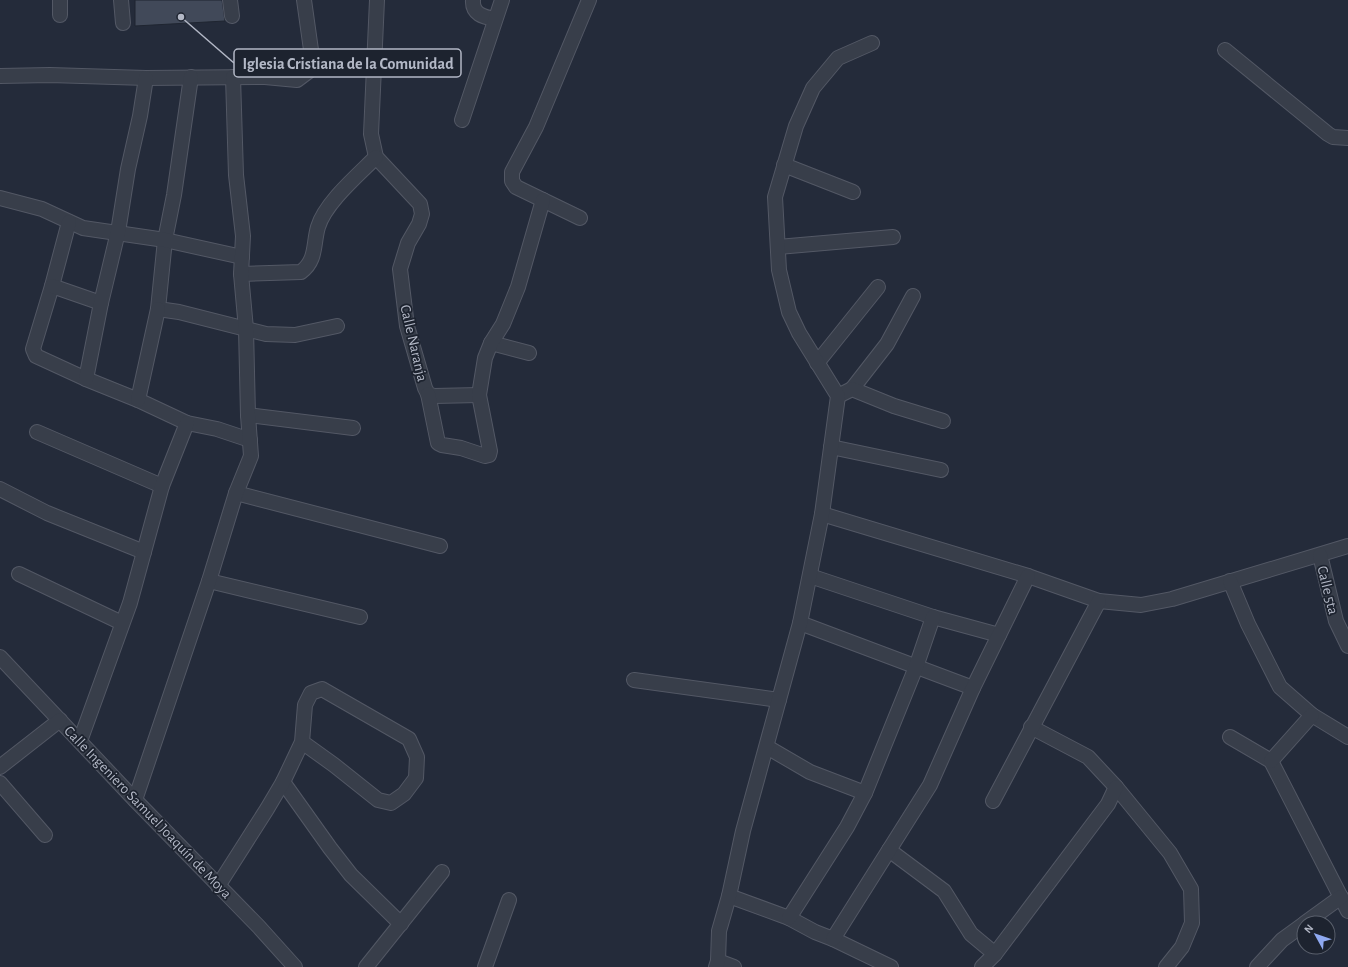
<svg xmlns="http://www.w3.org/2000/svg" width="1348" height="967" viewBox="0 0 1348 967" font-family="'Alegreya Sans',sans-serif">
	<rect width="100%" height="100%" fill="#242b3a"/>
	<polygon fill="#414959" stroke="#1f2531" points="135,0 222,0 225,21 135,26"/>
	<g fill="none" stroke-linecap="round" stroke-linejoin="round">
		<g stroke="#535865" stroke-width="16">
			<g id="minor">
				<polyline points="121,0 123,23"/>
				<polyline points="230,0 232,16"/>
				<polyline points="377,0 371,134 376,157 420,204 422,214 419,224 408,243 400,269 407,326 425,388 428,394 434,396 479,395"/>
				<path d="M473 0C472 14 483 17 495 19"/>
				<polyline points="60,15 60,0"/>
				<polyline points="1225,50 1328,134 1333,137 1348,138"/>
				<polyline points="0,76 50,75 146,78 265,77 297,80 309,71 312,57 304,0"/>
				<polyline points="191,77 174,195 165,240 158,309 179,312 266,334 295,335 337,326"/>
				<polyline points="462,120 502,0"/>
				<polyline points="784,165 853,192"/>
				<polyline points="0,198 42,209 83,228 165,240 242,257"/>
				<polyline points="580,218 516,187 512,181 512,172 536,127 589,0"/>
				<polyline points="69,222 52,286 33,349 36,356 86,379 138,400 187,423 217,429 250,440"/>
				<polyline points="778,247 893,237"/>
				<path d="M241 274 301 272C317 260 313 244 318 227 325 203 358 175 376 157"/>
				<polyline points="52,286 101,303"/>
				<polyline points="491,343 529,353"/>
				<polyline points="817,363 878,287"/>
				<polyline points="86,379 101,303 118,232 128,169 140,116 146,78"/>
				<polyline points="852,389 887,344 913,296"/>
				<polyline points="428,394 438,443 442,445 461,448 485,456 489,455 490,451 479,395 485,358 491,343 503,324 518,287 543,200"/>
				<polyline points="838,396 852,389 894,406 943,421"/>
				<polyline points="138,400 158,309"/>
				<polyline points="248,415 353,428"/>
				<polyline points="37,432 162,486"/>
				<polyline points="831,447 941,470"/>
				<polyline points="0,489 47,513 144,552"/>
				<polyline points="236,493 440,546"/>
				<polyline points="822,514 1028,576 1099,601 1141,605 1172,599 1348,546"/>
				<polyline points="1320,555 1336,621 1348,646"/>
				<polyline points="19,574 122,623"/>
				<polyline points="810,576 933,617 999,635"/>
				<polyline points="209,581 360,617"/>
				<polyline points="1230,581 1248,624 1280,687 1312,715 1348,737"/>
				<polyline points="800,623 973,688"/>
				<polyline points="0,657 135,800 259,927 295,967"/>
				<polyline points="634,680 779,700"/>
				<polyline points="1031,727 1088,757 1116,787 1170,853 1191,889 1192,923 1182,947 1166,967"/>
				<polyline points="1230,737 1271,761 1348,911"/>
				<polyline points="80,741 130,603 162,486 187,423"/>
				<polyline points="767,747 810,772 865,793"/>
				<polyline points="1271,761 1312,715"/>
				<polyline points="0,767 60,720"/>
				<polyline points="283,782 330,848 351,875 401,924"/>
				<polyline points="0,783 45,835"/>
				<polyline points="135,800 209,581 236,493 251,456 248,415 246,329 241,274 243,236 236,175 233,77"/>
				<polyline points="993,801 1099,601"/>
				<polyline points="889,850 944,891 971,934 995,954"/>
				<polyline points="218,886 267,809 283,782 302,742 305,705 311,693 322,689 409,739 417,757 416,778 404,794 391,803 378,800 334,765 302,742"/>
				<polyline points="729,896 789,918 815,932 833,939 891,967"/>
				<polyline points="789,918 847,827 865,793 916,667 933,617"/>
				<polyline points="1305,923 1341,897"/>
				<polyline points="833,939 930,785 973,688 1028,576"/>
				<polyline points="718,961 734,967"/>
				<polyline points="366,967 442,872"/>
				<polyline points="485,967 509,900"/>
				<polyline points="716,967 718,961 719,931 729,896 743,831 800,623 822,514 838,396 799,333 789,312 779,270 775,197 796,126 813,88 838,58 872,43"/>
				<polyline points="982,967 995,954 1108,804 1116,787"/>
				<polyline points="1257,967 1282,940 1304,924"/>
			</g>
		</g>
		<use href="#minor" stroke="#383e4a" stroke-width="14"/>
	</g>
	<g text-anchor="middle" stroke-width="3.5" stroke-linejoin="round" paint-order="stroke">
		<g font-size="15" fill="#b3b8c6" stroke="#1d232f">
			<text transform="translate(414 343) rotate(77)" y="5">Calle Naranja</text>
			<text transform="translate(1328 590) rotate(76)" y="5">Calle 5ta</text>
			<text transform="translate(148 812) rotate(46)" y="5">Calle Ingeniero Samuel Joaquín de Moya</text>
		</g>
	</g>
	<path fill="none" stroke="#b3b8c6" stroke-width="1.5" d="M181 17L234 63"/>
	<circle fill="#b3b8c6" stroke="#1d232f" stroke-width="1.5" cx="181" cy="17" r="4"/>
	<rect fill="#1d232f" stroke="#b3b8c6" stroke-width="1.5" x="234" y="49" width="227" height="28" rx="4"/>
	<g font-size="16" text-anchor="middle" font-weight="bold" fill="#b3b8c6">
		<text x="348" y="69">Iglesia Cristiana de la Comunidad</text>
	</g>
	<g transform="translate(1316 935) rotate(310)"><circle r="19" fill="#1d232f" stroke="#595f6b"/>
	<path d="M0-3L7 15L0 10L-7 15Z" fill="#8fa9f0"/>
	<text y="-6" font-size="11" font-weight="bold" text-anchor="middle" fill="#b3b8c6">N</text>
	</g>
</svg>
